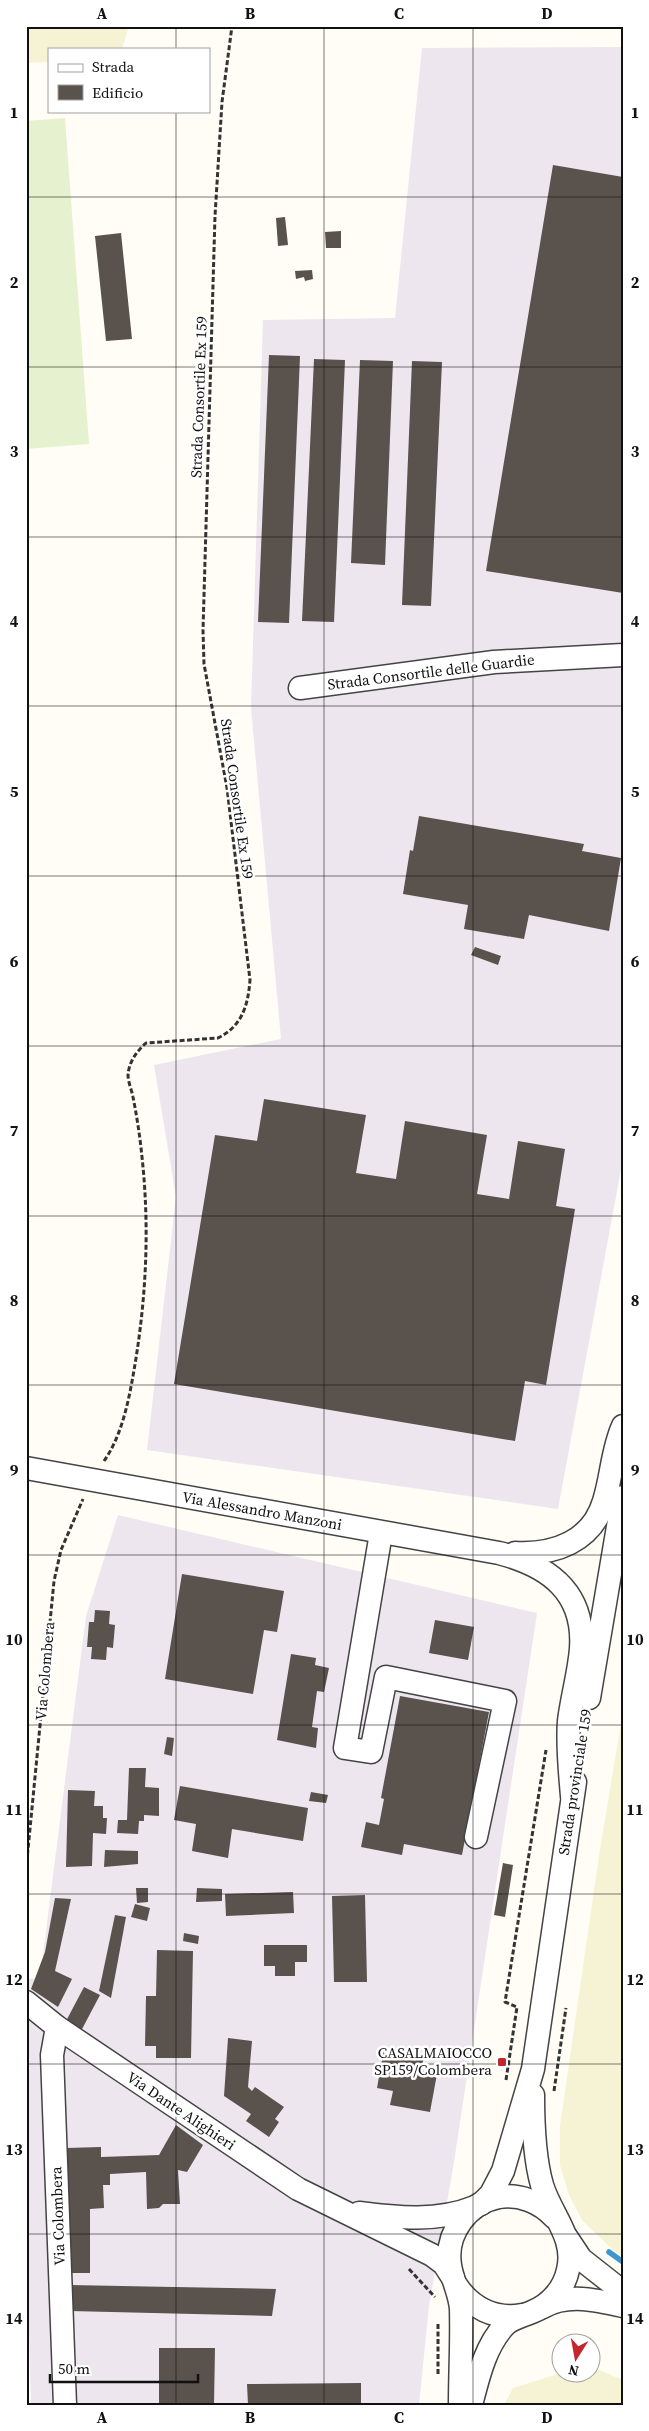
<svg xmlns="http://www.w3.org/2000/svg" width="649" height="2431" viewBox="0 0 649 2431" font-family="'Source Serif 4',serif">
	<rect width="100%" height="100%" fill="#fffdf5"/>
	<g fill="#eee6ef">
		<polygon points="623,47 623,1159 558,1509 147,1450 176,1197 154,1065 281,1039 251,708 263,320 395,318 422,48"/>
		<polygon points="118,1515 537,1613 454,2162 429,2306 419,2405 31,2405 29,2334 26,2334 26,1979 40,1978 86,1616"/>
	</g>
	<g fill="#f6f3d4">
		<polygon points="26,26 129,26 122,49 49,49 49,62 26,63"/>
		<polygon points="623,1711 623,2256 613,2250 582,2220 569,2195 560,2165 560,2126 599,1856"/>
		<polygon points="592,2367 623,2380 623,2405 504,2405 513,2388 561,2373 592,2374"/>
	</g>
	<polygon fill="#e6f2cf" points="65,118 89,444 26,449 26,121"/>
	<g fill="none" stroke-linecap="round" stroke-linejoin="round">
		<polyline stroke="#3f96cf" stroke-width="5.5" points="609,2252 623,2262"/>
	</g>
	<g fill="#5a524d">
		<polygon points="553,165 623,177 623,593 486,571"/>
		<polygon points="285,217 288,245 278,246 276,218"/>
		<polygon points="341,231 341,248 326,248 325,232"/>
		<polygon points="121,233 132,339 106,341 95,236"/>
		<polygon points="312,270 313,279 305,281 304,277 296,279 295,271"/>
		<polygon points="269,355 300,356 289,623 258,622"/>
		<polygon points="314,359 345,360 334,622 302,621"/>
		<polygon points="360,360 393,361 385,565 351,563"/>
		<polygon points="412,361 442,362 431,606 402,605"/>
		<polygon points="419,816 584,844 582,851 621,858 609,931 529,915 524,939 464,929 468,905 403,894 410,850 413,851"/>
		<polygon points="475,947 501,956 498,965 471,955"/>
		<polygon points="264,1099 366,1115 356,1173 396,1179 405,1121 487,1135 477,1194 509,1199 518,1141 565,1149 556,1206 575,1209 546,1385 525,1381 515,1441 174,1384 215,1135 257,1141"/>
		<polygon points="182,1574 284,1591 277,1632 264,1630 253,1694 165,1679"/>
		<polygon points="95,1610 110,1611 109,1624 115,1625 113,1648 107,1647 106,1660 91,1659 92,1647 87,1647 89,1622 94,1622"/>
		<polygon points="435,1620 474,1627 468,1660 429,1653"/>
		<polygon points="291,1654 316,1658 315,1665 329,1668 324,1692 317,1691 312,1727 318,1728 316,1748 277,1740"/>
		<polygon points="400,1696 489,1712 462,1855 404,1844 402,1855 361,1847 366,1822 379,1825 384,1799 381,1798"/>
		<polygon points="167,1737 174,1738 172,1756 164,1754"/>
		<polygon points="129,1768 146,1768 145,1787 159,1788 159,1816 144,1815 144,1821 139,1821 138,1834 117,1833 118,1820 127,1820"/>
		<polygon points="180,1786 308,1808 303,1841 232,1829 228,1858 192,1851 196,1824 174,1820"/>
		<polygon points="68,1790 95,1791 94,1806 103,1806 103,1818 107,1818 106,1834 93,1833 92,1866 66,1867"/>
		<polygon points="311,1792 328,1795 326,1803 309,1801"/>
		<polygon points="105,1850 138,1851 138,1864 104,1867"/>
		<polygon points="503,1863 513,1865 505,1917 494,1915"/>
		<polygon points="136,1888 148,1888 148,1902 137,1903"/>
		<polygon points="197,1888 222,1889 222,1901 196,1902"/>
		<polygon points="293,1892 294,1913 226,1916 225,1894"/>
		<polygon points="365,1895 367,1982 334,1982 332,1896"/>
		<polygon points="55,1898 71,1899 55,1971 72,1979 58,2007 31,1989 45,1952"/>
		<polygon points="135,1904 150,1908 147,1921 131,1917"/>
		<polygon points="115,1915 126,1917 111,1998 99,1991"/>
		<polygon points="184,1933 199,1936 198,1944 183,1941"/>
		<polygon points="264,1945 307,1945 307,1962 295,1962 295,1976 275,1976 275,1966 264,1966"/>
		<polygon points="157,1950 193,1951 191,2058 156,2058 156,2046 145,2046 146,1996 156,1996"/>
		<polygon points="84,1987 100,1995 81,2031 65,2023"/>
		<polygon points="228,2038 252,2041 248,2087 252,2091 255,2087 284,2107 275,2119 279,2122 269,2137 246,2121 251,2114 224,2096"/>
		<polygon points="384,2049 424,2057 421,2071 437,2074 430,2112 390,2105 393,2091 377,2088"/>
		<polygon points="176,2125 203,2145 187,2172 178,2170 180,2204 163,2204 159,2208 147,2209 146,2172 110,2174 110,2185 103,2185 104,2208 90,2209 90,2273 69,2273 66,2148 101,2147 101,2157 159,2155"/>
		<polygon points="70,2285 276,2289 272,2316 70,2311"/>
		<polygon points="159,2348 215,2348 214,2405 159,2405"/>
		<polygon points="361,2383 361,2405 248,2405 247,2384"/>
	</g>
	<g fill="none" stroke-linecap="round" stroke-linejoin="round">
		<g stroke="#444" stroke-width="25">
			<g id="minor">
				<polyline points="300,688 494,662 623,655"/>
				<path d="M26 1468 499 1553C549 1566 585 1592 581 1649 579 1673 572 1697 569 1721 567 1746 570 1771 572 1796"/>
				<polyline points="381,1533 345,1748 371,1752 386,1677 505,1701 476,1837"/>
				<path d="M515 1553C554 1555 592 1542 604 1501 612 1476 612 1450 623 1426"/>
				<polyline points="589,1698 623,1497"/>
				<polyline points="26,2002 57,2027 298,2189 432,2255 444,2264 453,2278"/>
				<polyline points="57,2027 52,2055 65,2405"/>
				<polyline points="481,2204 491,2194 503,2171 533,2069 575,1782"/>
				<path d="M359 2213C398 2218 438 2222 475 2207"/>
				<polyline points="567,2238 581,2259 623,2292"/>
				<path d="M456 2285C471 2308 495 2320 522 2315"/>
				<path d="M543 2307C567 2293 597 2300 623 2306"/>
				<path d="M460 2405C460 2373 462 2341 461 2309 460 2293 452 2280 450 2265 445 2233 468 2203 499 2197 520 2194 540 2202 554 2217"/>
				<path d="M471 2405C478 2378 485 2346 505 2325 512 2318 523 2316 532 2312 550 2305 564 2289 568 2270 576 2238 551 2215 542 2185 534 2157 533 2124 533 2095"/>
			</g>
		</g>
		<g stroke="#333" stroke-width="3" stroke-dasharray="5 2.5" stroke-linecap="butt">
			<path d="M104 1461C121 1437 128 1404 133 1376 146 1303 150 1231 142 1157 140 1137 137 1117 133 1097 132 1091 128 1082 128 1075 129 1062 136 1052 146 1043L218 1038C242 1026 248 1006 250 980L227 788 204 664 203 630 215 216 222 102 232 26"/>
			<polyline points="26,1870 54,1581 61,1550 83,1499"/>
			<polyline points="506,2080 517,2007 505,2002 546,1750"/>
			<polyline points="554,2091 566,2008"/>
			<polyline points="409,2269 435,2297"/>
			<polyline points="438,2374 438,2323"/>
		</g>
		<use href="#minor" stroke="#fff" stroke-width="22"/>
	</g>
	<path fill="none" stroke="#111" stroke-width="1" stroke-opacity="0.55" d="M176 26V49M324 26V2405M473 26V2405M176 111V2405M26 197H623M26 367H623M26 537H623M26 706H623M26 876H623M26 1046H623M26 1216H623M26 1385H623M26 1555H623M26 1725H623M26 1894H623M26 2064H623M26 2234H623"/>
	<rect fill="#c4262e" stroke="#fff" stroke-width="2" x="497" y="2057" width="10" height="10" rx="2.5"/>
	<g text-anchor="middle" stroke-width="5" stroke-linejoin="round" paint-order="stroke">
		<g font-size="15" fill="#111" stroke="#fff">
			<text transform="translate(199 397) rotate(-88)" y="5">Strada Consortile Ex 159</text>
			<text transform="translate(431 672) rotate(-7)" y="5">Strada Consortile delle Guardie</text>
			<text transform="translate(237 799) rotate(82)" y="5">Strada Consortile Ex 159</text>
			<text transform="translate(262 1511) rotate(10)" y="5">Via Alessandro Manzoni</text>
			<text transform="translate(45 1671) rotate(-85)" y="5">Via Colombera</text>
			<text transform="translate(575 1782) rotate(-81)" y="5">Strada provinciale 159</text>
			<text transform="translate(181 2111) rotate(34)" y="5">Via Dante Alighieri</text>
			<text transform="translate(58 2216) rotate(-92)" y="5">Via Colombera</text>
		</g>
		<g font-size="15" fill="#111" stroke="#fff" text-anchor="end">
			<text x="492" y="2058">CASALMAIOCCO<tspan x="492" dy="17">SP159/Colombera</tspan></text>
		</g>
	</g>
	<rect width="649" height="2431" fill="none" stroke="#ffffff" stroke-width="55"/>
	<rect x="48" y="48" width="162" height="65" fill="#ffffff" stroke="#a0a0a0"/>
	<rect x="58" y="64" width="25" height="8" fill="#ffffff" stroke="#a0a0a0"/>
	<text x="92" y="72" font-size="15" fill="#111111">Strada</text>
	<rect x="58" y="85" width="25" height="15" fill="#5a524d" stroke="#a0a0a0"/>
	<text x="92" y="98" font-size="15" fill="#111111">Edificio</text>
	<g transform="translate(576 2358) rotate(191)"><circle r="24" fill="#ffffff" stroke="#a0a0a0"/>
	<path d="M0-4L9 19L0 12L-9 19Z" fill="#c4262e"/>
	<text y="-8" font-size="14" font-weight="bold" text-anchor="middle" fill="#111111">N</text>
	</g>
	<path d="M50 2374v8h148v-8" fill="none" stroke="#111111" stroke-width="2.5"/>
	<text x="58" y="2374" font-size="15" fill="#111111" stroke="#ffffff" stroke-width="4" paint-order="stroke">50 m</text>
	<rect x="28" y="28" width="594" height="2376" fill="none" stroke="#111" stroke-width="2"/>
	<g font-size="16" text-anchor="middle" font-weight="bold" fill="#111">
		<text x="102" y="19">A</text>
		<text x="250" y="19">B</text>
		<text x="399" y="19">C</text>
		<text x="547" y="19">D</text>
		<text x="14" y="118">1</text>
		<text x="635" y="118">1</text>
		<text x="14" y="288">2</text>
		<text x="635" y="288">2</text>
		<text x="14" y="457">3</text>
		<text x="635" y="457">3</text>
		<text x="14" y="627">4</text>
		<text x="635" y="627">4</text>
		<text x="14" y="797">5</text>
		<text x="635" y="797">5</text>
		<text x="14" y="967">6</text>
		<text x="635" y="967">6</text>
		<text x="14" y="1136">7</text>
		<text x="635" y="1136">7</text>
		<text x="14" y="1306">8</text>
		<text x="635" y="1306">8</text>
		<text x="14" y="1476">9</text>
		<text x="635" y="1476">9</text>
		<text x="14" y="1645">10</text>
		<text x="635" y="1645">10</text>
		<text x="14" y="1815">11</text>
		<text x="635" y="1815">11</text>
		<text x="14" y="1985">12</text>
		<text x="635" y="1985">12</text>
		<text x="14" y="2155">13</text>
		<text x="635" y="2155">13</text>
		<text x="14" y="2324">14</text>
		<text x="635" y="2324">14</text>
		<text x="102" y="2423">A</text>
		<text x="250" y="2423">B</text>
		<text x="399" y="2423">C</text>
		<text x="547" y="2423">D</text>
	</g>
</svg>
